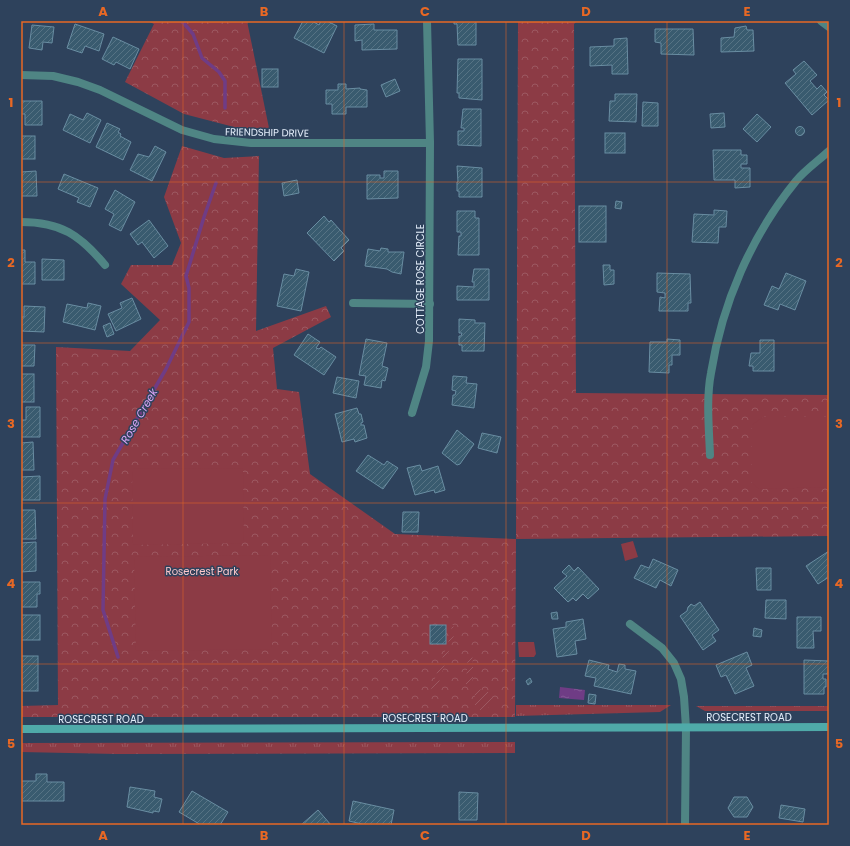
<svg xmlns="http://www.w3.org/2000/svg" width="850" height="846" viewBox="0 0 850 846" font-family="Poppins,sans-serif">
	<defs>
		<pattern id="grass-tufts" width="24" height="20" patternUnits="userSpaceOnUse"><rect width="24" height="20" fill="#8c3b45"/><path d="M3 7l-1-3M5 7V3M7 7l1-3M15 17l-1-3M17 17v-4M19 17l1-3" fill="none" stroke="#9c5861"/></pattern>
		<pattern id="park-crowns" width="20" height="18" patternUnits="userSpaceOnUse"><rect width="20" height="18" fill="#8c3b45"/><path d="M2 6a3 3 0 1 1 6 0M12 15a3 3 0 1 1 6 0" fill="none" stroke="#9c5861"/></pattern>
		<pattern id="garden-furrows" width="10" height="10" patternUnits="userSpaceOnUse"><rect width="10" height="10" fill="#8c3b45"/><path d="M-1 1l2-2M0 10L10 0M9 11l2-2" fill="none" stroke="#9c5861"/></pattern>
		<pattern id="water-ripples" width="26" height="14" patternUnits="userSpaceOnUse"><rect width="26" height="14" fill="#6f3c85"/><path d="M2 4q2-2 4 0t4 0M15 11q2-2 4 0t4 0" fill="none" stroke="#835897"/></pattern>
		<pattern id="building-hatch" width="6" height="6" patternUnits="userSpaceOnUse"><rect width="6" height="6" fill="#395b6f"/><path d="M-1 1l2-2M0 6l6-6M5 7l2-2" fill="none" stroke="#567384"/></pattern>
	</defs>
	<rect width="100%" height="100%" fill="#2e425c"/>
	<g fill="url(#grass-tufts)">
		<polygon points="516,705 671,705 660,712 516,716"/>
		<polygon points="696,706 829,706 829,711 705,711"/>
		<polygon points="515,742 515,753 117,754 21,752 21,743"/>
	</g>
	<g fill="url(#park-crowns)">
		<polygon points="148,21 247,21 269,128 238,128 184,114 125,82 154,24"/>
		<polygon points="518,21 577,21 574,24 576,393 829,395 829,536 516,539 515,717 21,717 21,706 58,705 56,347 130,351 160,320 121,284 131,265 172,265 181,243 164,197 182,146 224,158 259,156 256,331 326,306 331,317 273,348 277,389 299,392 310,474 395,534 516,539"/>
	</g>
	<g fill="url(#garden-furrows)">
		<polygon points="451,625 453,625 455,632 439,682 432,693 430,692 452,632"/>
		<path d="M468 654H472C473 664 474 674 472 684L469 686 466 684Z"/>
		<polygon points="478,689 487,691 493,698 487,710 475,710 475,693"/>
	</g>
	<g fill="#8c3b45">
		<polygon points="763,417 829,417 829,487 759,489 752,483 752,425"/>
		<polygon points="243,468 244,543 133,545 132,469"/>
		<polygon points="633,541 638,557 625,561 621,544"/>
		<polygon points="270,555 272,649 136,651 134,557"/>
		<polygon points="518,642 534,642 536,654 534,657 519,657"/>
	</g>
	<polygon fill="url(#water-ripples)" points="560,687 585,690 584,700 559,698"/>
	<g fill="none" stroke-linecap="round" stroke-linejoin="round">
		<g stroke="#6f3c85" stroke-width="3.5">
			<polyline points="182,21 193,34 202,58 219,72 225,81 225,108"/>
			<polyline points="118,657 103,610 105,499 113,460 166,369 189,322 189,288 186,276 204,217 216,183"/>
		</g>
	</g>
	<g fill="url(#building-hatch)" stroke="#698da2">
		<polygon points="303,21 312,21 319,25 321,21 327,21 337,26 324,53 294,38"/>
		<polygon points="454,21 476,21 476,45 458,45 457,24 454,24"/>
		<polygon points="75,24 104,34 99,51 85,46 82,53 67,48"/>
		<polygon points="374,24 374,30 397,30 397,49 362,50 362,40 355,41 355,25"/>
		<polygon points="32,25 54,27 52,43 43,42 42,50 29,48"/>
		<polygon points="746,26 747,30 753,30 754,51 721,52 721,38 734,37 735,28"/>
		<polygon points="655,29 693,29 694,55 661,54 661,43 655,42"/>
		<polygon points="113,37 139,49 130,69 116,62 114,65 102,59"/>
		<polygon points="627,38 628,74 612,74 612,65 590,66 590,47 614,46 614,39"/>
		<polygon points="458,59 482,59 482,100 459,98 459,93 457,93"/>
		<polygon points="804,61 817,75 810,81 817,89 821,85 827,92 824,95 829,100 812,115 785,83 796,74 793,70"/>
		<rect x="262" y="69" width="16" height="18"/>
		<polygon points="395,79 400,91 386,97 381,85"/>
		<polygon points="338,84 346,84 346,89 360,88 360,89 367,90 367,107 346,107 346,114 332,114 332,104 326,104 326,90 338,90"/>
		<polygon points="615,94 637,94 636,122 609,121 610,101 615,101"/>
		<polygon points="21,101 42,101 42,125 25,125 25,114 21,114"/>
		<polygon points="643,102 658,103 658,126 642,126"/>
		<polygon points="463,109 481,109 481,146 458,145 458,131 464,131 464,128 461,128"/>
		<polygon points="87,113 101,120 90,143 63,130 70,114 83,120"/>
		<polygon points="724,113 725,127 711,128 710,114"/>
		<polygon points="757,114 771,127 757,142 743,129"/>
		<polygon points="107,123 120,129 118,132 121,134 120,136 131,142 123,160 96,147"/>
		<circle cx="800" cy="131" r="4.5"/>
		<rect x="605" y="133" width="20" height="20"/>
		<rect x="21" y="136" width="14" height="23"/>
		<polygon points="155,146 166,152 152,181 130,170 138,154 149,157"/>
		<polygon points="713,150 741,150 741,155 747,155 747,164 741,164 741,168 750,168 750,187 735,188 735,180 714,180"/>
		<polygon points="457,166 482,168 482,197 459,197 459,191 457,191 457,182 458,182"/>
		<polygon points="36,171 37,196 21,196 21,172"/>
		<polygon points="384,171 398,171 398,198 367,199 367,175 380,175 380,178 384,178"/>
		<polygon points="64,174 98,188 90,207 77,202 79,198 58,189"/>
		<polygon points="297,180 299,193 284,196 282,183"/>
		<polygon points="115,190 135,202 121,231 109,225 114,214 105,209"/>
		<polygon points="616,201 622,202 621,209 615,208"/>
		<rect x="579" y="206" width="27" height="36"/>
		<polygon points="714,210 727,211 726,227 719,227 718,243 692,242 694,214 714,215"/>
		<polygon points="457,211 475,211 475,218 479,218 479,255 458,255 459,236 461,236 461,232 457,232"/>
		<polygon points="324,216 329,222 331,220 349,240 341,248 344,251 334,261 307,233"/>
		<polygon points="149,220 168,246 154,258 142,242 138,245 130,234"/>
		<polygon points="381,248 388,249 388,252 404,252 401,274 392,272 387,269 365,266 368,249 380,251"/>
		<polygon points="21,250 25,250 25,262 35,262 35,284 21,284"/>
		<polygon points="42,259 64,260 64,280 42,280"/>
		<polygon points="603,265 610,265 610,270 614,270 614,284 604,285"/>
		<polygon points="296,269 309,272 301,311 277,306 284,274 294,276"/>
		<polygon points="474,269 489,269 489,300 457,300 457,286 474,287 474,282 472,282"/>
		<polygon points="657,273 690,274 691,303 688,303 688,311 659,311 660,297 665,298 665,293 657,292"/>
		<polygon points="786,273 806,281 795,310 780,304 778,310 764,305 772,286 779,289"/>
		<polygon points="132,298 141,319 116,331 108,314 122,308 120,303"/>
		<polygon points="88,303 101,306 95,330 63,322 67,304 87,308"/>
		<polygon points="24,306 45,307 44,332 21,331 21,317 24,317"/>
		<polygon points="459,319 475,320 475,323 485,323 484,351 462,351 462,345 459,345 459,336 461,336 462,333 459,333"/>
		<polygon points="110,323 114,334 107,337 103,326"/>
		<polygon points="308,334 320,342 316,348 319,349 321,347 336,357 324,375 294,355"/>
		<polygon points="366,339 387,343 382,366 388,368 385,381 382,380 381,388 364,385 366,376 359,375"/>
		<polygon points="667,339 680,340 680,355 672,355 672,365 669,365 669,373 649,372 650,342 667,342"/>
		<polygon points="760,340 774,340 774,371 753,371 753,366 749,366 751,353 760,353"/>
		<polygon points="21,345 35,345 34,366 21,366"/>
		<rect x="21" y="374" width="13" height="28"/>
		<polygon points="453,376 467,377 466,383 477,384 474,408 452,405 453,395 455,395 456,391 452,390"/>
		<polygon points="337,377 359,381 356,398 333,393"/>
		<polygon points="26,407 40,407 40,437 21,437 21,420 26,420"/>
		<polygon points="357,408 359,414 361,414 363,422 361,423 361,425 364,425 367,438 355,442 354,439 342,442 335,414"/>
		<polygon points="457,430 474,444 460,464 457,465 442,453"/>
		<polygon points="482,433 501,437 497,453 478,448"/>
		<polygon points="33,442 34,470 21,470 21,443"/>
		<polygon points="368,455 384,465 387,461 398,468 383,489 356,471"/>
		<polygon points="420,465 422,471 438,466 445,490 435,493 434,490 415,495 407,468"/>
		<polygon points="40,476 40,500 22,500 21,477"/>
		<polygon points="21,510 35,510 36,539 21,539"/>
		<polygon points="403,512 419,512 418,532 402,532"/>
		<polygon points="36,542 36,571 21,572 21,543"/>
		<polygon points="829,551 829,577 818,584 806,566"/>
		<polygon points="653,559 678,570 671,586 660,580 656,588 634,578 641,565 649,568"/>
		<polygon points="569,565 574,571 578,567 599,589 588,599 583,594 576,601 573,598 568,602 554,588 567,576 562,572"/>
		<polygon points="756,568 771,568 771,590 757,590"/>
		<polygon points="21,582 40,582 40,594 37,594 37,607 21,607"/>
		<polygon points="766,600 786,600 786,619 765,618"/>
		<polygon points="700,602 719,630 712,635 716,641 703,650 680,616 687,611 688,607 691,604 694,606"/>
		<polygon points="557,612 558,619 552,619 551,613"/>
		<rect x="21" y="615" width="19" height="25"/>
		<polygon points="797,617 821,617 821,631 813,631 814,648 797,648"/>
		<polygon points="583,619 586,639 575,641 577,654 557,657 553,629 566,627 566,622"/>
		<rect x="430" y="625" width="16" height="19"/>
		<polygon points="754,628 762,630 761,637 753,636"/>
		<polygon points="747,652 752,665 746,668 754,686 735,694 726,675 721,677 716,665"/>
		<rect x="21" y="656" width="17" height="35"/>
		<polygon points="589,660 609,665 608,669 617,672 619,664 625,665 625,669 636,671 631,694 594,686 596,678 585,676"/>
		<polygon points="804,660 829,661 829,674 823,674 823,679 826,679 826,687 824,687 824,694 804,694"/>
		<polygon points="530,678 532,682 528,685 526,681"/>
		<polygon points="589,694 596,695 595,704 588,703"/>
		<polygon points="36,774 47,774 47,782 64,782 64,801 21,801 21,781 36,781"/>
		<polygon points="130,787 155,791 154,797 162,799 159,812 153,811 153,813 127,807"/>
		<polygon points="192,791 228,812 220,825 201,825 179,812"/>
		<polygon points="459,792 478,793 477,820 459,820"/>
		<polygon points="734,797 747,797 753,807 747,817 734,817 728,808"/>
		<polygon points="353,801 394,810 391,825 366,825 349,821"/>
		<polygon points="781,805 805,809 803,822 779,818"/>
		<polygon points="318,810 331,825 301,825"/>
	</g>
	<g fill="none" stroke-linecap="round" stroke-linejoin="round">
		<g stroke="#4f8584" stroke-width="8">
			<polyline points="821,21 829,27"/>
			<polyline points="21,75 53,76 78,82 100,90 182,130 214,139 251,143 430,143"/>
			<path d="M21 222C61 222 80 235 105 265"/>
			<polyline points="353,303 430,304"/>
			<polyline points="412,413 426,367 429,341 430,143 427,21"/>
			<path d="M710 455C709 428 706 399 711 373 722 304 751 236 796 181 805 170 818 161 829 151"/>
			<polyline points="630,624 662,648 674,663 681,679 684,697 686,728 685,825"/>
		</g>
		<polyline stroke="#4faaa9" stroke-width="8" points="21,729 829,727"/>
	</g>
	<path fill="none" stroke="#e86824" stroke-width="1" stroke-opacity="0.55" d="M183 21V825M344 21V825M506 21V825M667 21V825M21 182H829M21 343H829M21 503H829M21 664H829"/>
	<g text-anchor="middle" stroke-width="3" stroke-linejoin="round" paint-order="stroke">
		<g font-size="10" fill="#e5effc" stroke="#2e425c">
			<text transform="translate(267 132) rotate(1)" y="4">FRIENDSHIP DRIVE</text>
			<text transform="translate(420 279) rotate(-90)" y="4">COTTAGE ROSE CIRCLE</text>
			<text x="749" y="721">ROSECREST ROAD</text>
			<text x="425" y="722">ROSECREST ROAD</text>
			<text x="101" y="723">ROSECREST ROAD</text>
		</g>
		<g font-size="10" fill="#fdc7ca" stroke="#2e425c">
			<text x="202" y="575">Rosecrest Park</text>
		</g>
		<g font-size="11" font-style="italic" fill="#dda6f7" stroke="#2e425c">
			<text transform="translate(139 416) rotate(-60)" y="4">Rose Creek</text>
		</g>
	</g>
	<rect width="850" height="846" fill="none" stroke="#2e425c" stroke-width="44"/>
	<rect x="22" y="22" width="806" height="802" fill="none" stroke="#e86824" stroke-width="1.5"/>
	<g font-size="13" text-anchor="middle" font-weight="bold" fill="#e86824">
		<text x="103" y="16">A</text>
		<text x="264" y="16">B</text>
		<text x="425" y="16">C</text>
		<text x="586" y="16">D</text>
		<text x="747" y="16">E</text>
		<text x="11" y="107">1</text>
		<text x="839" y="107">1</text>
		<text x="11" y="267">2</text>
		<text x="839" y="267">2</text>
		<text x="11" y="428">3</text>
		<text x="839" y="428">3</text>
		<text x="11" y="588">4</text>
		<text x="839" y="588">4</text>
		<text x="11" y="748">5</text>
		<text x="839" y="748">5</text>
		<text x="103" y="840">A</text>
		<text x="264" y="840">B</text>
		<text x="425" y="840">C</text>
		<text x="586" y="840">D</text>
		<text x="747" y="840">E</text>
	</g>
</svg>
